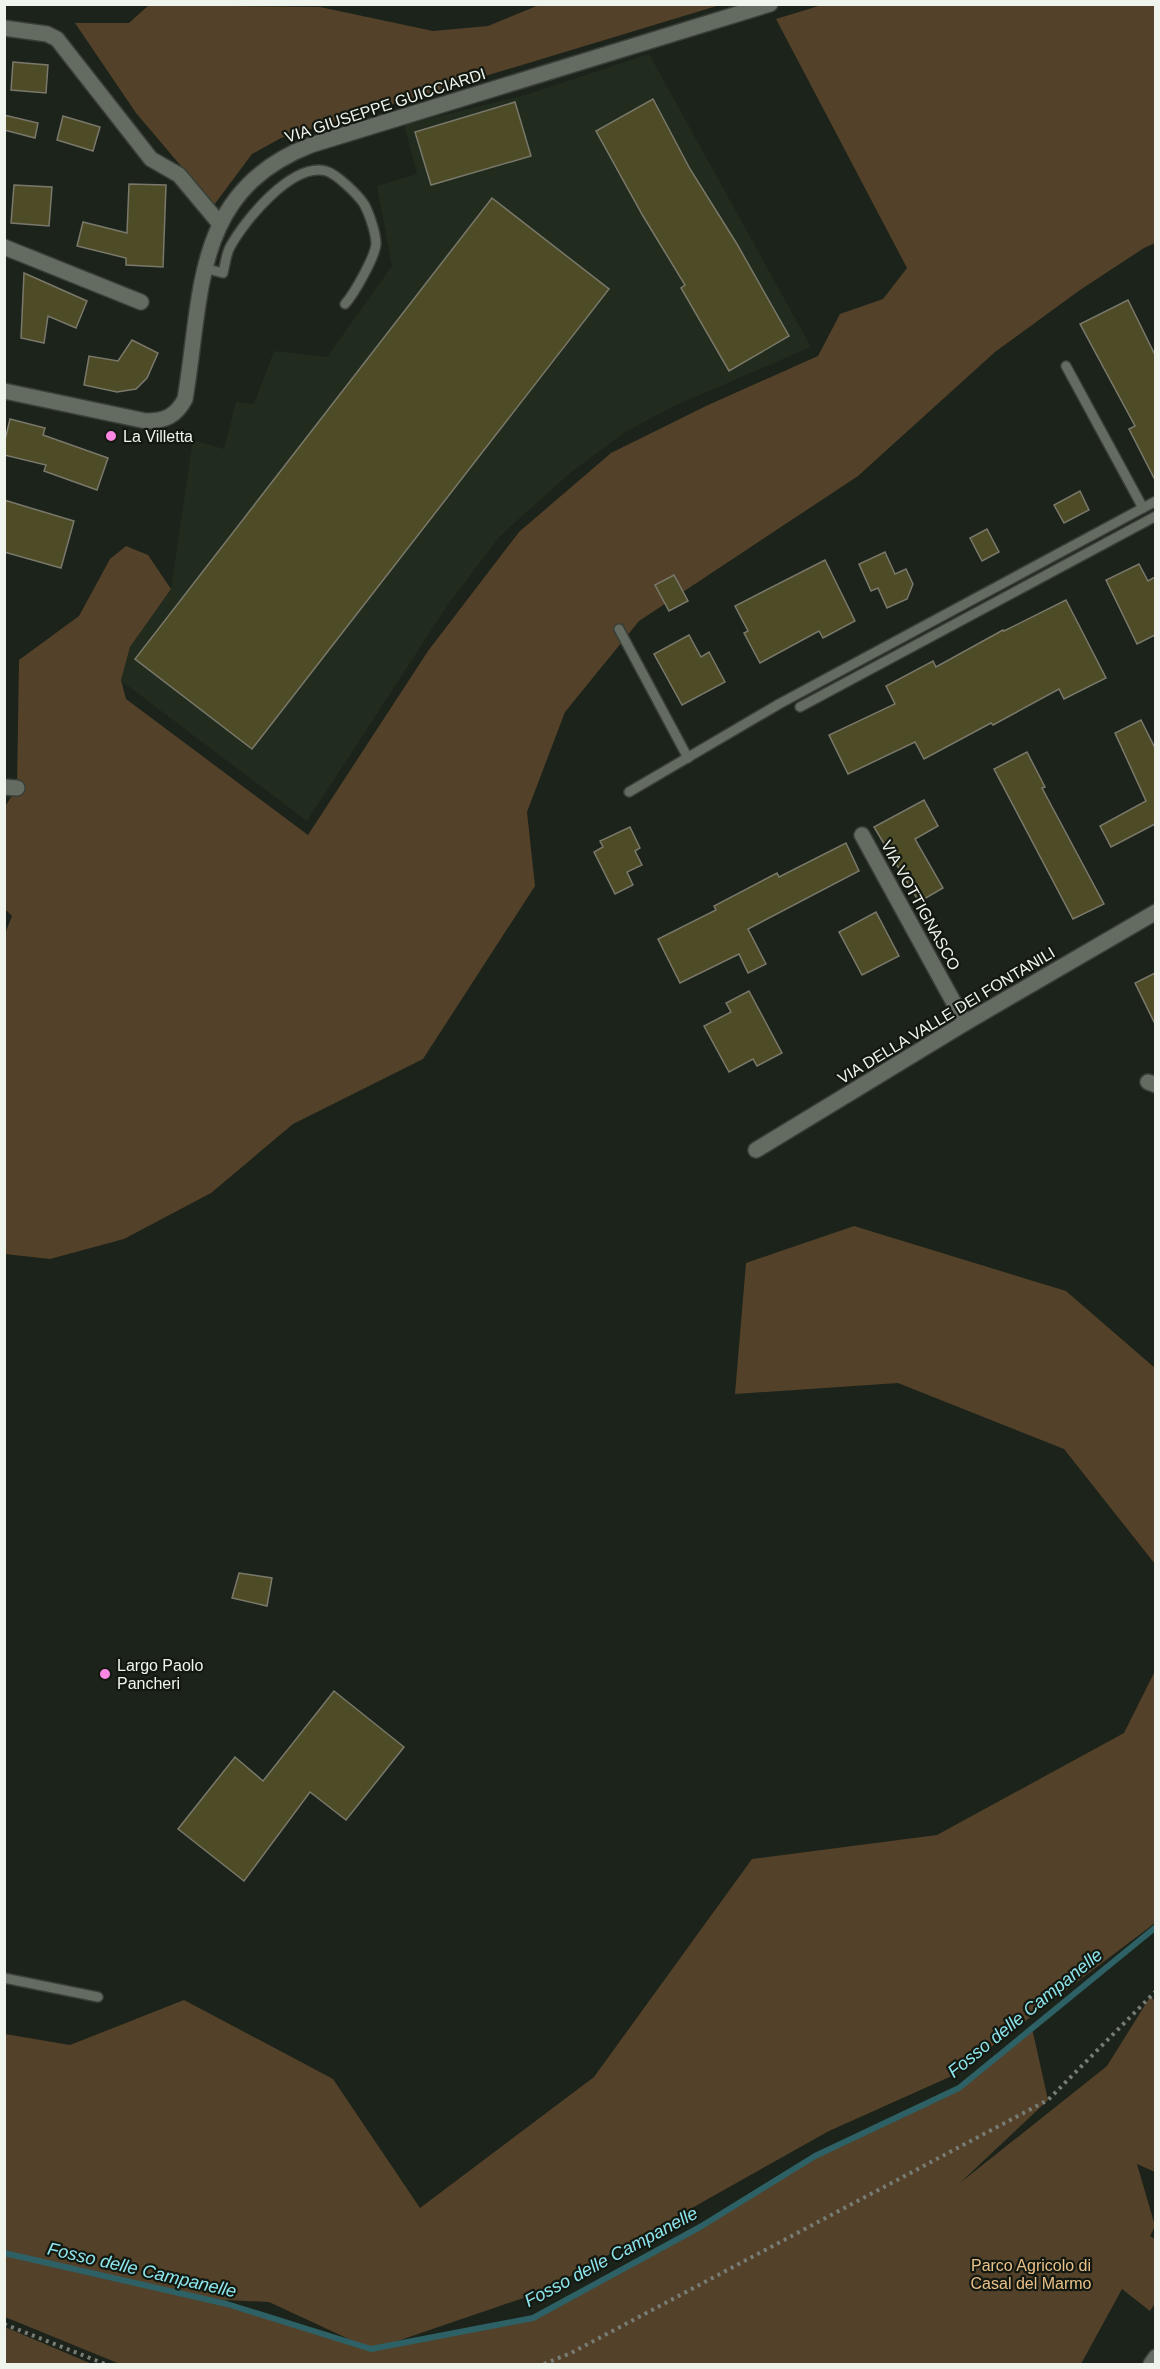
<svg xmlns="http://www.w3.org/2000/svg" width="1160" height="2369" viewBox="0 0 1160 2369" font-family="Helvetica,sans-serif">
	<rect width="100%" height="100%" fill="#1c231a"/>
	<polygon fill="#212c1e" points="649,54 811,347 674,406 625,432 570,473 500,536 447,606 307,821 120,680 130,647 171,589 193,440 224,449 236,402 254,404 274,351 327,357 392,266 377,186 417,174 404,125 529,94"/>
	<g fill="#544129" fill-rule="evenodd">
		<polygon points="825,4 1155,5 1155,243 1144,248 1080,290 995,352 858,476 639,621 565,712 527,812 535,886 423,1059 293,1124 211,1193 124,1239 50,1259 5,1254 4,936 12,916 5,909 4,808 17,788 19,660 79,616 110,559 126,546 148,555 171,589 130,647 121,680 126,699 308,835 428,651 519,532 611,453 706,406 818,356 840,314 883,299 907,268 776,19"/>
		<polygon points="149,5 320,7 433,31 488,26 539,5 720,5 281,138 252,154 214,205 136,113 75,23 129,23"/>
		<polygon points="854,1226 1066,1291 1155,1368 1155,1564 1064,1449 898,1383 735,1394 746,1263"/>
		<path d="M1155 1671V1923L954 2075 829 2131 544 2291 377 2348 533 2318 700 2227 815 2156 959 2088 1032 2028 1048 2100 960 2183 1107 2066 1150 1997 1156 2001 1155 2172 1137 2164 1155 2226 1150 2236 1155 2239V2303L1150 2311 1122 2289 1081 2364H120L5 2317V2034L70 2045 184 2000 333 2079 420 2208 594 2077 752 1859 937 1835 1124 1733ZM205 2299 269 2302 366 2347 205 2300Z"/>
		<polygon points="5,2327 92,2364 5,2364"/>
	</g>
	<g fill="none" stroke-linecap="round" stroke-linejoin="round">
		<polyline stroke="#2d6165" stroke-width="6" points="4,2253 227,2304 371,2349 533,2318 700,2227 815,2156 959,2088 1156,1927"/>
	</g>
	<g fill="#4e4c27" stroke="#79786b" stroke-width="1.5">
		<polygon points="13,62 48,65 46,93 11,90"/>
		<polygon points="653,99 690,169 737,244 789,336 729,371 681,288 685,285 643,216 596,131"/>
		<polygon points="515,102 531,156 431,185 415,132"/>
		<polygon points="4,115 38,123 35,138 4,130"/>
		<polygon points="63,116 100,127 93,151 57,140"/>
		<polygon points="129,184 166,185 163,267 126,265 126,258 77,246 83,222 127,233"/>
		<polygon points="14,185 52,187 49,226 11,223"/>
		<polygon points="492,198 609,289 252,749 135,659"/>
		<polygon points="24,273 87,301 76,328 48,316 44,343 21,338"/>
		<polygon points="1128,300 1155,355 1155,480 1129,429 1135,426 1080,324"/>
		<polygon points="132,340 158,353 147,378 136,389 117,392 84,385 89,356 118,361"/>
		<polygon points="10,419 45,428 43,435 108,458 97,490 44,471 46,465 4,455 4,444"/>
		<polygon points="1080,491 1089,510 1064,523 1054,505"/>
		<polygon points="4,500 74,521 61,568 4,552"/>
		<polygon points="987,529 999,552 982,561 970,538"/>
		<polygon points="885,552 895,574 906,569 913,584 907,599 887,608 878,588 871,591 859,564"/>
		<polygon points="825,560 855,621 823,638 819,631 760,663 744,633 748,631 735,606"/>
		<polygon points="1139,564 1148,581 1155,577 1155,635 1137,644 1106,580"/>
		<polygon points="674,575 688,601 669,611 655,585"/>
		<polygon points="1066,600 1106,678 1064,699 1059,689 993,725 991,723 924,759 915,742 848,774 829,735 895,704 886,686 933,661 936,667 1003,630 1004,631"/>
		<polygon points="689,635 701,657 709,652 725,682 682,705 654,654"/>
		<polygon points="1141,720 1155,748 1155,824 1111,847 1100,826 1146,801 1115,733"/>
		<polygon points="1027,752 1045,787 1042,788 1104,904 1073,919 994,769"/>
		<polygon points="924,800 938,826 915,839 943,888 919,902 874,827"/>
		<polygon points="630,827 640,848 635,851 642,865 627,872 633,885 615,894 594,852 603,847 600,841"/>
		<polygon points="846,843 859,871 748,929 766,964 748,973 739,954 680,983 658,939 716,910 714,906 777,873 779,877"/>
		<polygon points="876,912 899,956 862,975 839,932"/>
		<polygon points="1155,973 1155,1024 1135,983"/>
		<polygon points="749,991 782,1053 757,1066 753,1059 729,1072 704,1026 731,1012 726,1003"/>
		<polygon points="239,1573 272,1578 267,1606 232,1598"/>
		<polygon points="334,1691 404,1747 346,1820 310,1792 244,1881 178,1829 235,1757 263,1781"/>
	</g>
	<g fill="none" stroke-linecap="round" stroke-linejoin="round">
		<g stroke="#393f38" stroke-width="12">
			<g id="lane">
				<path d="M204 268 223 273C225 265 226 254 230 247 244 221 292 162 326 171 337 174 358 195 364 204 369 213 376 233 376 244 375 257 354 294 345 304"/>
				<polyline points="1066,366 1143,508"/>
				<polyline points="619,629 688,758"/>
				<polyline points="800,707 1156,516"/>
				<polyline points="629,792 779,704 1156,501"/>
				<polyline points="4,1978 98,1997"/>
			</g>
		</g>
		<g stroke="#393f38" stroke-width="18">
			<g id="street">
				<polyline points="4,28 47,34 57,39 151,159 179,175 220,224"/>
				<polyline points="4,247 141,302"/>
				<polyline points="4,787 17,788"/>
				<polyline points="862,835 965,1023"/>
				<polyline points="1148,1082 1156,1085"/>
				<polyline points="756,1150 965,1023 1156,912"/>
				<polyline points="1151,2364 1156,2357"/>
			</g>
		</g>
		<g stroke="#393f38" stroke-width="18">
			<path id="secondary" d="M4 391 146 421C165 421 176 416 185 399 203 294 192 191 311 145L770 4"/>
		</g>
		<g stroke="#777d75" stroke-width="4" stroke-dasharray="3 4.5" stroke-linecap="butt">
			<polyline points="4,2324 105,2364"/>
			<polyline points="544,2364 571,2353 1048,2100 1156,1991"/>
		</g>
		<use href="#lane" stroke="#646c61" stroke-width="9"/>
		<use href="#street" stroke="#646c61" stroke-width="15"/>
		<use href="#secondary" stroke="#646c61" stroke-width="15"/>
	</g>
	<g fill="#fc86e4" stroke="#131911" stroke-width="2">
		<circle cx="111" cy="436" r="6"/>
		<circle cx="105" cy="1674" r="6"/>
	</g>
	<g text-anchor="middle" stroke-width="4.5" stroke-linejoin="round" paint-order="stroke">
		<g font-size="16" fill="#eff4ed" stroke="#131911">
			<text transform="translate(385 105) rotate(-18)" y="6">VIA GIUSEPPE GUICCIARDI</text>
			<text transform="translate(921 905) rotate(61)" y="6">VIA VOTTIGNASCO</text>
			<text transform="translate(946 1015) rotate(-31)" y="6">VIA DELLA VALLE DEI FONTANILI</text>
		</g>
		<g font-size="16" fill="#eff4ed" stroke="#131911" text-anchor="start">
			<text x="123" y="442">La Villetta</text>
			<text x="117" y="1671">Largo Paolo<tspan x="117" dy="18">Pancheri</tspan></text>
		</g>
		<g font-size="16" fill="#eac089" stroke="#131911">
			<text x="1031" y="2271">Parco Agricolo di<tspan x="1031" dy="18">Casal del Marmo</tspan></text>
		</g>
		<g font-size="18" font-style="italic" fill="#8de5ed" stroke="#131911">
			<text transform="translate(1025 2013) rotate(-39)" y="6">Fosso delle Campanelle</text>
			<text transform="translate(611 2257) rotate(-28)" y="6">Fosso delle Campanelle</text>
			<text transform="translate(142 2270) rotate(13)" y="6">Fosso delle Campanelle</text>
		</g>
	</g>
	<rect width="1160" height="2369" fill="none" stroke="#eff4ed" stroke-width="12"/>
</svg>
